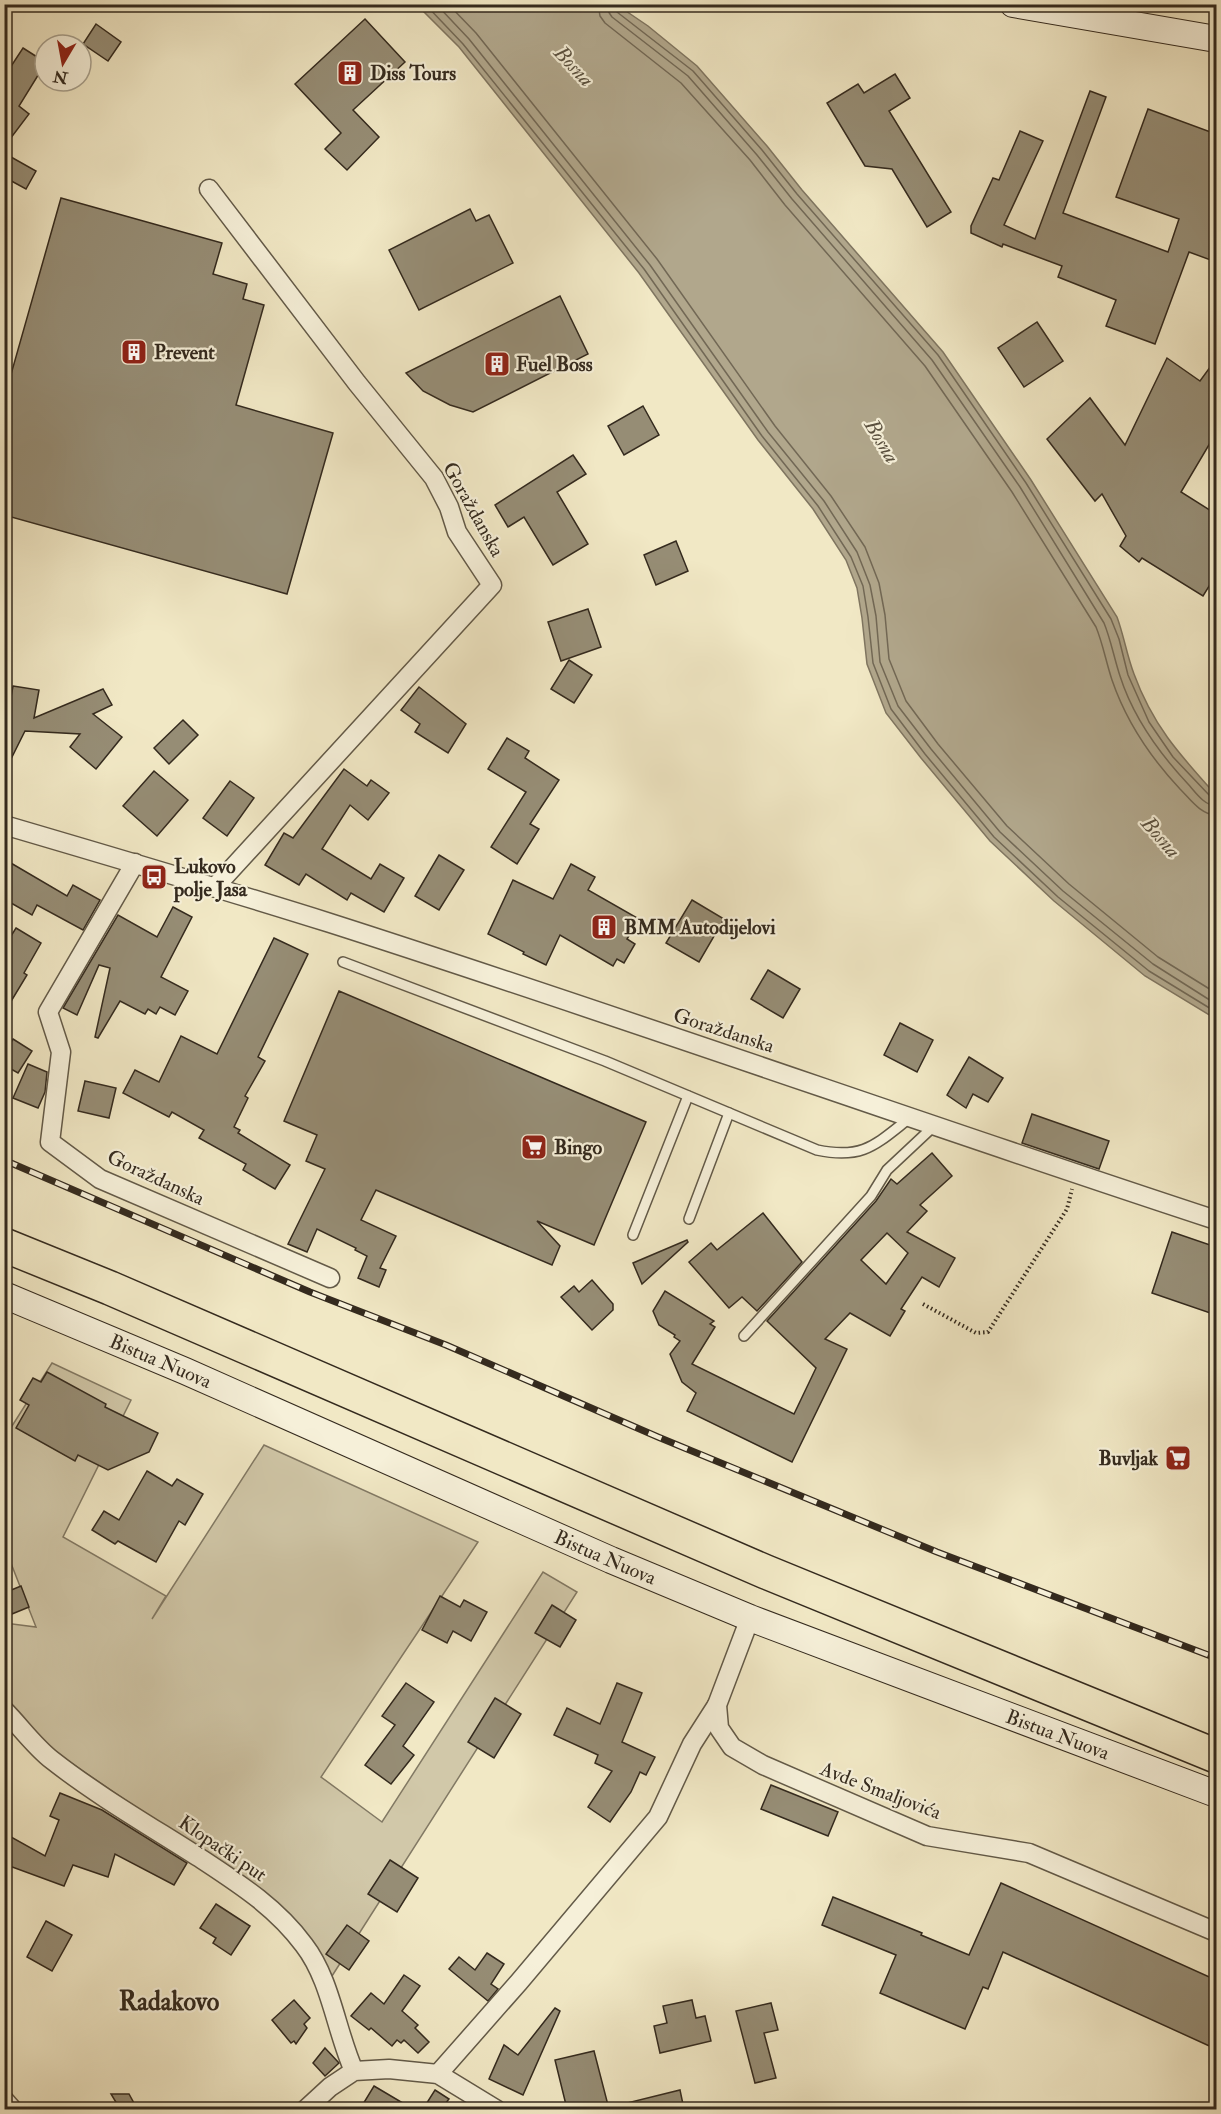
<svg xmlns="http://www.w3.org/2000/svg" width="1221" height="2114" viewBox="0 0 1221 2114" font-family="'IM FELL Double Pica',serif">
	<rect width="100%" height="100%" fill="#f1e8c5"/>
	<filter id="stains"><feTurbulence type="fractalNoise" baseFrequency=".00333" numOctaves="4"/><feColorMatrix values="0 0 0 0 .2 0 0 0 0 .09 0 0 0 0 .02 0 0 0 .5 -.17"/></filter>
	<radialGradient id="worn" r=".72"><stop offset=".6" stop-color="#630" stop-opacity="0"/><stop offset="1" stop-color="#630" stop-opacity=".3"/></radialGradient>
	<polygon fill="#d1c8a9" stroke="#827964" stroke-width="1.5" points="52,1363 131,1400 63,1537 166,1596 152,1619 264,1445 478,1542 321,1777 382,1822 543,1572 577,1592 332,1976 311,1942 255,1889 64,1758 5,1713 5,1623 36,1627 5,1548 5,1437"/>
	<path fill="#b1a78c" stroke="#7f7560" stroke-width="1.5" d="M417 5H617L648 26 697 66 767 146 802 190 943 352 1031 480 1117 617C1124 636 1127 656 1134 674 1153 726 1180 755 1216 795V1019L1145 976 1054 901 990 841 921 758 886 713 867 664 862 618 857 588 846 560 813 509 758 440 639 273 459 47Z"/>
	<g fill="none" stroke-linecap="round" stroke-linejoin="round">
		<g stroke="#726855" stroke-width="1.5">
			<polyline points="425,4 463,44 644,269 762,436 818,506 851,557 863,586 868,617 873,663 891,709 925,754 994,837 1058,897 1149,971 1216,1012"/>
			<polyline points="436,4 469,39 650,265 768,432 824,501 857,552 870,585 876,616 880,662 898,706 931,749 1000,832 1063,891 1153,964 1216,1004"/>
			<polyline points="448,4 476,33 657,259 775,426 831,496 865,547 879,583 885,615 889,659 906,701 938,744 1007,826 1069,884 1158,957 1216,993"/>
			<path d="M598 4 600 16 605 23 681 83 750 160 785 205 925 366 1012 492 1096 627C1103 644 1106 662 1112 680 1126 721 1151 758 1180 789 1191 800 1200 814 1216 815"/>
			<path d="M607 4 608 11 612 17 688 76 757 155 792 199 932 360 1020 487 1104 623C1111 640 1114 658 1120 676 1133 717 1159 753 1188 784 1196 793 1204 805 1216 806"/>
			<polyline points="615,4 617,12 693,71 762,150 797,194 938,355 1026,483 1111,619 1119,639 1128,675 1149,722 1173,757 1210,796 1216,798"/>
		</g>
	</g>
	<g fill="#968d75" stroke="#342a1e" stroke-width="1.5" fill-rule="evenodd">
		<polygon points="365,19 405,62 353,110 379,137 347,170 325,149 341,133 295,84"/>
		<polygon points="96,24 121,42 108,61 83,44"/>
		<polygon points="23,48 45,62 45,64 19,106 29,114 4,147 4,77"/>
		<polygon points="895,74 910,98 889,111 951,212 927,227 892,169 865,166 827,103 858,84 864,93"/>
		<polygon points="1090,91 1106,97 1063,213 1168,252 1179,219 1116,197 1148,109 1216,134 1216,262 1189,252 1155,344 1106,326 1116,300 1058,277 1062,266 1003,244 1002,247 971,233 971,226 993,178 999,180 1020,131 1043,141 1004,225 1035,239"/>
		<polygon points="11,157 36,171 26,189 4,177 4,169"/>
		<polygon points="61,198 222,243 213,274 247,284 243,299 264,305 236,405 333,433 287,594 4,515 4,399"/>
		<polygon points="470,209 476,221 489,215 513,263 419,310 389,250"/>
		<polygon points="560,296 588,354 473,412 450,405 423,391 406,373"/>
		<polygon points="1037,322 1063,361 1024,387 998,348"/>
		<polygon points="1167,358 1200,381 1216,359 1216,433 1181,492 1216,514 1216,575 1203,596 1142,558 1139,562 1120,546 1126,536 1102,494 1095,501 1047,439 1090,398 1125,445"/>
		<polygon points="643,406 659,435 624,455 608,426"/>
		<polygon points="573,455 586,474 557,492 588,544 553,565 524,517 508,527 495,505"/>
		<polygon points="676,541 688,571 656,585 644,555"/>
		<polygon points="588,609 601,647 561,661 548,622"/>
		<polygon points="569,660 592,675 574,703 551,689"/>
		<polygon points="13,686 39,690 34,718 103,689 112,705 93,714 122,737 96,769 70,747 80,734 25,731 4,773 4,735"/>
		<polygon points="419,687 466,724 448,753 415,732 420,724 401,710"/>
		<polygon points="183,720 198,735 169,764 154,748"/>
		<polygon points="507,738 529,751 525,758 559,780 530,824 539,829 517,864 491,847 526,792 488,769"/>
		<polygon points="344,769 367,786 371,780 389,793 368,820 350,805 322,849 371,879 380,864 404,878 384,912 351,893 347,900 306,874 299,885 265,865 284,833 293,838"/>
		<polygon points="154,771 188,800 157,836 123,806"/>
		<polygon points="230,781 254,798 227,836 203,818"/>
		<polygon points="439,855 464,870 439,910 415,896"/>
		<polygon points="4,859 67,896 73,885 100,900 83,930 37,905 32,915 4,899"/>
		<polygon points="571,864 595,877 588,890 639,919 627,939 635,944 624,963 617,959 613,966 560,935 546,965 523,954 524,952 488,934 513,880 553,899"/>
		<polygon points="692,900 724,919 699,962 666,943"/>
		<polygon points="173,907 192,917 161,977 188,991 175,1015 160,1007 156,1014 148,1009 145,1014 120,1001 98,1038 95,1037 110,968 99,965 77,1015 63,1008 118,915 157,937"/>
		<polygon points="16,928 41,943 24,973 27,975 4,1013 4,947"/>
		<polygon points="274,938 308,954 258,1057 265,1061 245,1096 248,1098 234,1127 240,1130 238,1133 290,1165 275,1189 243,1170 246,1164 199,1138 204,1130 172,1112 169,1117 123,1093 135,1070 159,1082 181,1036 217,1054"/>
		<polygon points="768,970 800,989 783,1018 751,999"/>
		<polygon points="339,991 646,1122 594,1245 537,1221 560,1246 552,1265 376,1190 361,1220 396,1236 380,1268 386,1270 379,1287 358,1278 367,1256 355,1250 356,1248 317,1229 307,1252 288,1244 325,1169 306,1161 317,1135 284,1121"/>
		<polygon points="900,1023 933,1040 917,1072 884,1055"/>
		<polygon points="13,1039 32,1051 18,1073 4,1065 4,1054"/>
		<polygon points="969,1057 1003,1078 988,1102 973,1094 966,1108 947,1095"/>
		<polygon points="28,1064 47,1072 45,1092 38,1108 13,1098"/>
		<polygon points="85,1081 116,1088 109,1118 78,1111"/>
		<polygon points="1032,1114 1109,1141 1099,1169 1022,1143"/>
		<path d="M932 1153 952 1176 920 1205 927 1211 907 1232 955 1258 939 1287 922 1277 901 1309 905 1311 890 1336 850 1313 825 1339 847 1349 792 1462 687 1411 696 1393 682 1382 670 1354 680 1341 674 1337 675 1335 659 1325 653 1311 665 1291 714 1321 710 1324 715 1327 692 1364 794 1414 816 1368 767 1321 876 1201 891 1179 897 1184ZM887 1233 908 1253 886 1284 861 1260Z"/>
		<polygon points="763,1213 802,1262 757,1311 742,1297 729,1308 689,1262 711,1243 717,1250"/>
		<polygon points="1172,1232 1216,1247 1216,1315 1152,1293"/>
		<polygon points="687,1240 688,1242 642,1284 633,1263"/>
		<polygon points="592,1280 613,1304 613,1310 592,1330 561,1297 574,1286 579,1292"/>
		<polygon points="47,1372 106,1404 105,1407 158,1433 149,1452 108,1470 78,1455 75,1461 16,1428 29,1405 20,1400 33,1378 41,1382"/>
		<polygon points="147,1471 172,1486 177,1479 203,1494 185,1525 179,1521 156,1562 118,1541 115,1544 92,1530 104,1511 119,1520"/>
		<polygon points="21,1586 29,1607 12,1614 4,1593"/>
		<polygon points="440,1596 460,1607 464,1600 487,1612 471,1641 453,1631 447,1643 422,1630"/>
		<polygon points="552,1605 576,1620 560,1647 535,1633"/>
		<polygon points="406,1683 434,1702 403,1746 414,1755 391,1784 365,1765 395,1725 382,1716"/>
		<polygon points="617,1683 642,1693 622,1742 655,1757 646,1775 640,1772 631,1792 610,1822 588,1807 612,1771 595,1763 598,1755 554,1735 567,1708 600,1724"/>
		<polygon points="495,1698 521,1714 494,1758 468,1742"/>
		<polygon points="771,1785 838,1812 828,1836 761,1809"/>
		<polygon points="60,1793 102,1810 187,1863 174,1885 115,1854 108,1877 73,1865 64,1886 4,1864 4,1833 45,1856 59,1820 50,1816"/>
		<polygon points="390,1860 418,1878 397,1912 368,1894"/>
		<polygon points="1001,1883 1216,1980 1216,2049 1003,1952 988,1989 983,1987 965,2029 880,1993 896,1955 822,1925 833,1897 922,1933 921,1935 969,1955"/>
		<polygon points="216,1904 250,1926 231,1955 213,1943 216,1938 200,1928"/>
		<polygon points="46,1921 72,1935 52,1971 27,1957"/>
		<polygon points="347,1925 369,1941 349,1970 326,1954"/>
		<polygon points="487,1953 504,1964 491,1984 498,1989 488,2001 449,1969 459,1957 475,1970"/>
		<polygon points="404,1975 420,1986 402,2011 418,2025 415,2028 429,2042 418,2053 404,2040 401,2043 397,2040 392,2046 371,2028 369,2030 351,2016 371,1993 384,2004"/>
		<polygon points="294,2000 310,2018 304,2024 307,2028 296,2044 294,2041 291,2043 272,2020"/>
		<polygon points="692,2000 696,2018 705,2016 711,2041 660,2053 654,2026 667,2023 663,2006"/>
		<polygon points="771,2003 778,2030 764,2033 776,2078 755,2083 736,2011"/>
		<polygon points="555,2008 560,2011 523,2095 489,2079 504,2045 518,2055"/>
		<polygon points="325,2048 339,2063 325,2076 313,2063"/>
		<polygon points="594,2051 609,2109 567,2109 555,2060"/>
		<polygon points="374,2086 413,2109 360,2109"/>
		<polygon points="435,2090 449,2099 441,2109 423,2109"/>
		<polygon points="680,2090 684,2109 628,2109 627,2103"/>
		<polygon points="111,2094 129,2094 135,2105 127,2109 120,2109"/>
	</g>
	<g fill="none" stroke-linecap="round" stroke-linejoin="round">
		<g stroke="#635a48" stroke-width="12">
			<g id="lane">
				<path d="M343 962 605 1061 817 1150C864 1160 876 1144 911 1117"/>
				<polyline points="689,1219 729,1113"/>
				<polyline points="633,1235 688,1096"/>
				<polyline points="744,1336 871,1196 887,1170 935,1125"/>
				<polyline points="4,2093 19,2110"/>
			</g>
		</g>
		<g stroke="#635a48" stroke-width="21">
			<g id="street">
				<polyline points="209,189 357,383 434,478 449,507 457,532 492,585 215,887"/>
				<path d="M4 825C113 857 222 889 330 923 627 1018 920 1123 1216 1220"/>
				<polyline points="135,863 48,1012 61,1052 50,1142 100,1179 330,1278"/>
				<polyline points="750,1618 717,1705 719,1728 732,1747 763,1765 927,1836 1029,1853 1216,1932"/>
				<path d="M4 1710C20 1726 34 1746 52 1760 98 1796 150 1826 200 1858 238 1883 276 1907 304 1945 331 1980 336 2031 354 2071"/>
				<polyline points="438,2074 519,1982 658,1817 692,1744 717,1705"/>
				<polyline points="305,2110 330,2087 354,2071 389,2069 438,2074 497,2110"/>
			</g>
		</g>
		<g stroke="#342a1e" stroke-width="28">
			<g id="secondary">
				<polyline points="1013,4 1216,39"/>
				<path id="s1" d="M4 1295 185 1371 611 1560 750 1618 1216 1794"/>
			</g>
		</g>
		<g stroke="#342a1e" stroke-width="36">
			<polyline id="highway" points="4,1245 110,1288 766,1572 1216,1756"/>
		</g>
		<polyline stroke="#342a1e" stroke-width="4" stroke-dasharray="1.5 3" stroke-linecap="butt" points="923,1304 976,1333 988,1332 1067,1209 1072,1189"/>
		<use href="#lane" stroke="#f6f0d9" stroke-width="9"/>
		<use href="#street" stroke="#f6f0d9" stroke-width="18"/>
		<use href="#secondary" stroke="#f6f0d9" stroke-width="26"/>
		<use href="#highway" stroke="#f1e8c5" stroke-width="33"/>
		<g stroke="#342a1e" stroke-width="7">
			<polyline id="rail" points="4,1160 310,1292 446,1345 658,1437 937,1552 1216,1658"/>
		</g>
		<use href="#rail" stroke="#f6f0d9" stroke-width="4.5" stroke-dasharray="14" stroke-linecap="butt"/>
	</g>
	<defs>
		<g id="building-square" transform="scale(1.35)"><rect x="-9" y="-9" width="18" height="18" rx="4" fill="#8f2418" stroke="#f6f0d9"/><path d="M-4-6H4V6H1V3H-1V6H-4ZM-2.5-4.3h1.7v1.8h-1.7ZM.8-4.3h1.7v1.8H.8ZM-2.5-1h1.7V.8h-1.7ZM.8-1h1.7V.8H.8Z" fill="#fff"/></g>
		<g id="bus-square" transform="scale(1.35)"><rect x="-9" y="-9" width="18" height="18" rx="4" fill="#8f2418" stroke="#f6f0d9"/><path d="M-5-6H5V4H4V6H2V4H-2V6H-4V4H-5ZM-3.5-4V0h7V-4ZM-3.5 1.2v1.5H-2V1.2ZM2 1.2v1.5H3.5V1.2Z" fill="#fff"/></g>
		<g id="supermarket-square" transform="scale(1.35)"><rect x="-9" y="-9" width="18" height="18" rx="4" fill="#8f2418" stroke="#f6f0d9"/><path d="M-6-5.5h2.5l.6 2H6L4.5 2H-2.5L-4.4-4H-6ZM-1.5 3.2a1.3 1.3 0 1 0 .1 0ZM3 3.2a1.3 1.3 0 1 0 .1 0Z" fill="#fff"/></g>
	</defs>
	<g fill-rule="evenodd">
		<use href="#building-square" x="350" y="73"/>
		<use href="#building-square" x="134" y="352"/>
		<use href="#building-square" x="497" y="364"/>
		<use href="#bus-square" x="154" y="877"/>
		<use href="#building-square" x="604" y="927"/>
		<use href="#supermarket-square" x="534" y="1147"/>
		<use href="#supermarket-square" x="1178" y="1458"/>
	</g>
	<g text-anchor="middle" stroke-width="4.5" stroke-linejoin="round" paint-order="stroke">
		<g font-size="20" font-weight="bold" fill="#342a1e" stroke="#f6f0d9" text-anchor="start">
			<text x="370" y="80">Diss Tours</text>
			<text x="154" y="359">Prevent</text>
			<text x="516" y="371">Fuel Boss</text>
			<text x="174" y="873">Lukovo<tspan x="174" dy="23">polje Jasa</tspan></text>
			<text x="624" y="934">BMM Autodijelovi</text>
			<text x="554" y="1154">Bingo</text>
			<text x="1158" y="1465" text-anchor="end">Buvljak</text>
		</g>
		<g font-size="20" fill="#342a1e" stroke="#f6f0d9">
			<text transform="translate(474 509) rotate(61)" y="7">Goraždanska</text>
			<text transform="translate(724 1030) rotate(18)" y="7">Goraždanska</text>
			<text transform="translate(156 1177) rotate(25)" y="7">Goraždanska</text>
			<text dy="7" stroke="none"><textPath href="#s1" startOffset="170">Bistua Nuova</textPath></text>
			<text dy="7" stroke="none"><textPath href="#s1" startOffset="656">Bistua Nuova</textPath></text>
			<text dy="7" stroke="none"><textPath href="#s1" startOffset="1142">Bistua Nuova</textPath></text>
			<text transform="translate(881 1790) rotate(21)" y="7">Avde Smaljovića</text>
			<text transform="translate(223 1848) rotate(34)" y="7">Klopački put</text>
		</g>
		<g font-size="21" font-style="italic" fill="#5a503f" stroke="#f6f0d9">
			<text transform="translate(574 66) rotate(47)" y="7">Bosna</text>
			<text transform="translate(882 441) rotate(59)" y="7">Bosna</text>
			<text transform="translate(1161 837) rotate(49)" y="7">Bosna</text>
		</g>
		<g font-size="26" font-weight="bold" fill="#342a1e" stroke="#f6f0d9">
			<text x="169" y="2010">Radakovo</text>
		</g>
	</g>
	<rect width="1221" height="2114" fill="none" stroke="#f1e8c5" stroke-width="24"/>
	<rect x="6" y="6" width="1209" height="2102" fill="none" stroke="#342a1e" stroke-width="3"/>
	<rect x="12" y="12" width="1197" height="2090" fill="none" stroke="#342a1e" stroke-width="1.5"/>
	<g transform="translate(63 63) rotate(190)"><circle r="28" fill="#f6f0d9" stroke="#a8a18e" stroke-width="1.5"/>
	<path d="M0-4.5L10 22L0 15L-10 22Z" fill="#8f2418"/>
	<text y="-9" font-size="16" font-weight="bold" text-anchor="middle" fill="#342a1e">N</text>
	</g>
	<rect width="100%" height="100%" filter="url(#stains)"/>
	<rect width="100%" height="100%" fill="url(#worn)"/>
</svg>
